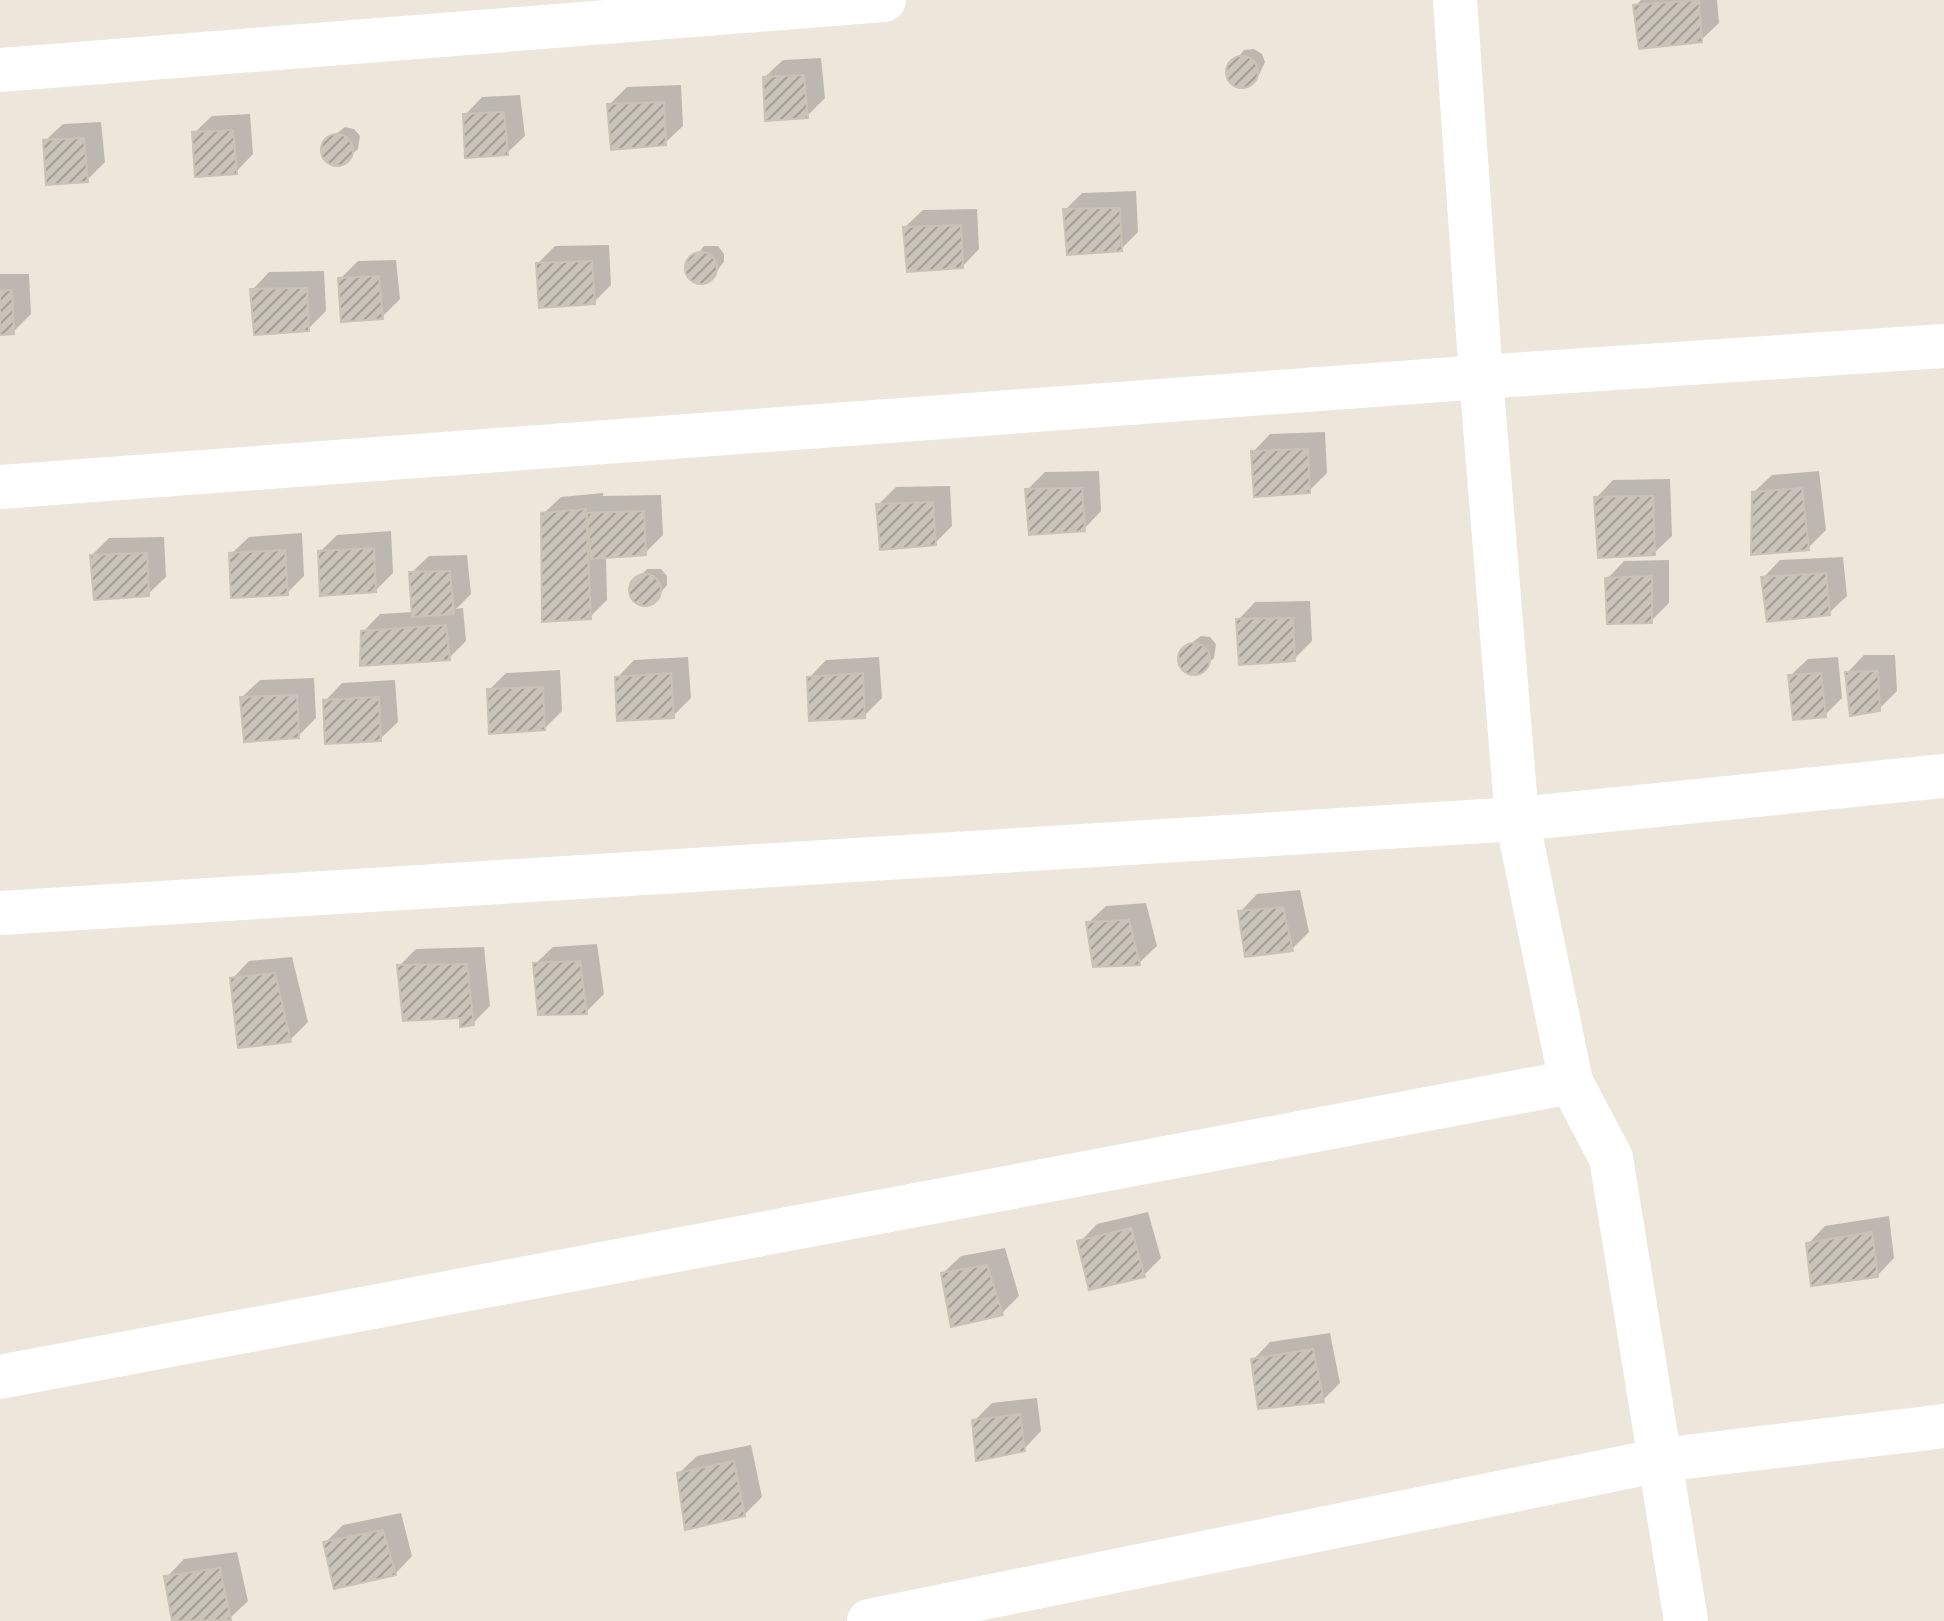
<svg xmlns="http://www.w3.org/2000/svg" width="1944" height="1621" font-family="'Public Sans',sans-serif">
<defs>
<pattern id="building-hatch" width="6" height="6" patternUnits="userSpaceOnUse" patternTransform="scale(2)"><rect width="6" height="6" fill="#c8c4ba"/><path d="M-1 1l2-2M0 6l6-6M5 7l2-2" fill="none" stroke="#a39f97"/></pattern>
</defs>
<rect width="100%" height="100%" fill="#ede7db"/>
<!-- shadow -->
<g fill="#0003">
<polygon points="1641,0 1717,0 1719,23 1701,40 1635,6"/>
<polygon points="1254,49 1262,54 1265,62 1259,75 1250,83 1237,85 1230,80 1228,71 1244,50"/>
<polygon points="821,58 825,98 807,116 765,77 783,60"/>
<polygon points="681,85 683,126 665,143 609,105 627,87"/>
<polygon points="520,95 525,136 507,153 465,115 482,97"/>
<polygon points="250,114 253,154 236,172 194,133 212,116"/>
<polygon points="101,122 105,162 87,180 45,141 63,124"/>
<polygon points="345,127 354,129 360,136 358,149 342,163 329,161 323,149 327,141"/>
<polygon points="1136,191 1138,232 1121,249 1065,210 1082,193"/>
<polygon points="977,209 979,249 962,267 905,227 923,210"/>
<polygon points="609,245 611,285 594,302 538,263 555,246"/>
<polygon points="704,246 718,246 724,254 724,262 710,279 696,281 690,275 688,267"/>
<polygon points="396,260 400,299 382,317 340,279 358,261"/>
<polygon points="324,271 326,311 308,329 252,290 269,272"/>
<polygon points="0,274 29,274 31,314 13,332 0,333"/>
<polygon points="1325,432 1327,473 1309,491 1253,452 1270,434"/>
<polygon points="1099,471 1101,511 1084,529 1027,490 1045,472"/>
<polygon points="1819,471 1826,530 1808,548 1754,492 1772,475"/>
<polygon points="1670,479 1672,536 1654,553 1596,498 1613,480"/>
<polygon points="950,486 952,526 935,543 878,505 896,487"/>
<polygon points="603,493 603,496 661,495 663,535 645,553 606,555 607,600 590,617 543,514 561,497"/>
<polygon points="391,531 393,573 376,590 320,552 337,535"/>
<polygon points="302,533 304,576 287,593 231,554 249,537"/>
<polygon points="164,537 166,577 148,594 92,555 109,538"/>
<polygon points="467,555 471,594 456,609 463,608 466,641 449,658 363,632 380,614 414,612 411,573 429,556"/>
<polygon points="1843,557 1847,596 1829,613 1763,578 1780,560"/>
<polygon points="1669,560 1669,603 1651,621 1607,579 1624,561"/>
<polygon points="647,569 661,569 667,576 667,585 653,602 640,604 633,598 632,585"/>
<polygon points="1310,601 1312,641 1294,659 1238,620 1255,602"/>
<polygon points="1201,636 1210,637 1216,644 1214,658 1205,666 1193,673 1185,669 1180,662 1183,649"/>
<polygon points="1864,655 1895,655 1897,691 1879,709 1847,673"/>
<polygon points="688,657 691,698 673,716 617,678 634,660"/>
<polygon points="879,657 882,698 864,716 809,678 826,660"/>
<polygon points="1838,657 1842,698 1825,715 1790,676 1808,659"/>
<polygon points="560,670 562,711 545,728 489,690 506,673"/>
<polygon points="314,678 316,718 298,736 242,697 260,680"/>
<polygon points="395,680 398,722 380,739 325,701 342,683"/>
<polygon points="1300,890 1309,932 1292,949 1240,912 1257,894"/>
<polygon points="1146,903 1157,946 1139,963 1088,923 1106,906"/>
<polygon points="597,944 604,994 586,1012 535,964 553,947"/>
<polygon points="484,947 490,1006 473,1023 399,966 416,949"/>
<polygon points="292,957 308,1022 290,1040 232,979 249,961"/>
<polygon points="1148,1212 1161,1258 1144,1275 1080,1242 1097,1224"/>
<polygon points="1889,1216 1894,1258 1877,1276 1808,1244 1825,1226"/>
<polygon points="1005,1248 1019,1296 1002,1313 943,1273 961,1256"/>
<polygon points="1330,1333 1340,1383 1323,1400 1253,1360 1270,1342"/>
<polygon points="1037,1398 1041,1431 1024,1449 974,1421 992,1403"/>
<polygon points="751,1445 762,1497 744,1515 679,1473 697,1456"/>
<polygon points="401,1513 412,1556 395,1574 326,1542 343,1525"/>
<polygon points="237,1552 248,1601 230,1618 174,1621 167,1577 184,1559"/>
</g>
<!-- building -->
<g fill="url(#building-hatch)" stroke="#c8c3b4" stroke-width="2">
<polygon points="1699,0 1702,42 1639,49 1633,5"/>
<circle cx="1242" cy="72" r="16"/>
<polygon points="804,75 808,118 765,121 763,77"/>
<polygon points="664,102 666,145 611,150 607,104"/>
<polygon points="504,112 508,155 465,158 463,114"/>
<polygon points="233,130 237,174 195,177 192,132"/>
<circle cx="337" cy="150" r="16"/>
<polygon points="84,138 88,182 46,185 43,140"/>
<polygon points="1120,208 1122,251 1067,255 1063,209"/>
<polygon points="961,225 963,268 907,272 903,227"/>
<circle cx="701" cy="268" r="16"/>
<polygon points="592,261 595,304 539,308 536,263"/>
<polygon points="379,276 383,319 341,322 338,278"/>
<polygon points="307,288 309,331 254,335 250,289"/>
<polygon points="12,290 14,334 0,335 0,291"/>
<polygon points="1308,449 1310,493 1254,497 1251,451"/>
<polygon points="1082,488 1085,531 1029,535 1025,489"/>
<polygon points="1802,488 1809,550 1751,555 1752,492"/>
<polygon points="1653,496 1655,555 1598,558 1594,497"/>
<polygon points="933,502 936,545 880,550 876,504"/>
<polygon points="586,509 591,619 542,622 541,513"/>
<polygon points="644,511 646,555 591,559 587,513"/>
<polygon points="374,548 376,592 320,596 318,551"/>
<polygon points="285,550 288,595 231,598 229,553"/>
<polygon points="147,553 149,596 94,600 90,555"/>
<polygon points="450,571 454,614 412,617 409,572"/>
<polygon points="1826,573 1830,615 1767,622 1761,577"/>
<circle cx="645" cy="590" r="16"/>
<polygon points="1652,576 1652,623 1607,624 1605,578"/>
<polygon points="1293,618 1295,661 1239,665 1236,619"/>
<polygon points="446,625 450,660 360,666 361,631"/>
<circle cx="1194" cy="659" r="16"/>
<polygon points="1878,671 1880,711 1850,716 1845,672"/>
<polygon points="671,673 674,718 617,721 615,677"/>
<polygon points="863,673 865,718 809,721 807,677"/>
<polygon points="1821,673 1826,717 1793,720 1788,675"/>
<polygon points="543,687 545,730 489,734 487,689"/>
<polygon points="297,695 299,738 244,742 240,697"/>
<polygon points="379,697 381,741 325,744 323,700"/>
<polygon points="1283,907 1293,951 1245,957 1238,911"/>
<polygon points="1129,920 1140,965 1093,967 1086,922"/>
<polygon points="580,961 587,1014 538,1015 533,963"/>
<polygon points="467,964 474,1025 460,1027 460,1018 403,1021 397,965"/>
<polygon points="275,973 291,1042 238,1048 230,978"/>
<polygon points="1131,1228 1145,1277 1089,1290 1077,1241"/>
<polygon points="1872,1232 1878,1277 1811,1286 1806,1243"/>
<polygon points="987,1265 1003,1315 951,1327 941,1273"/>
<polygon points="1313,1349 1324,1402 1258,1409 1251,1359"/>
<polygon points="1020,1414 1025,1451 976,1461 972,1420"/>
<polygon points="734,1461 745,1516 685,1530 677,1473"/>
<polygon points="383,1530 396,1575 334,1589 323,1542"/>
<polygon points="220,1568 231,1620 172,1621 164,1576"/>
</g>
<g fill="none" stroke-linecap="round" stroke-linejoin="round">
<!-- minor -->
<g stroke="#fff" stroke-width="44">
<polyline points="1455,0 1481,377 1517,819 1571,1082 1611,1158 1686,1621"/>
<polyline points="0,70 884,0"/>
<polyline points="0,487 1481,377 1944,346"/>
<polyline points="0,913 1517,819 1944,776"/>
<polyline points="0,1377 1571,1082"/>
<polyline points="869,1621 1661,1460 1944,1426"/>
</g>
</g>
</svg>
